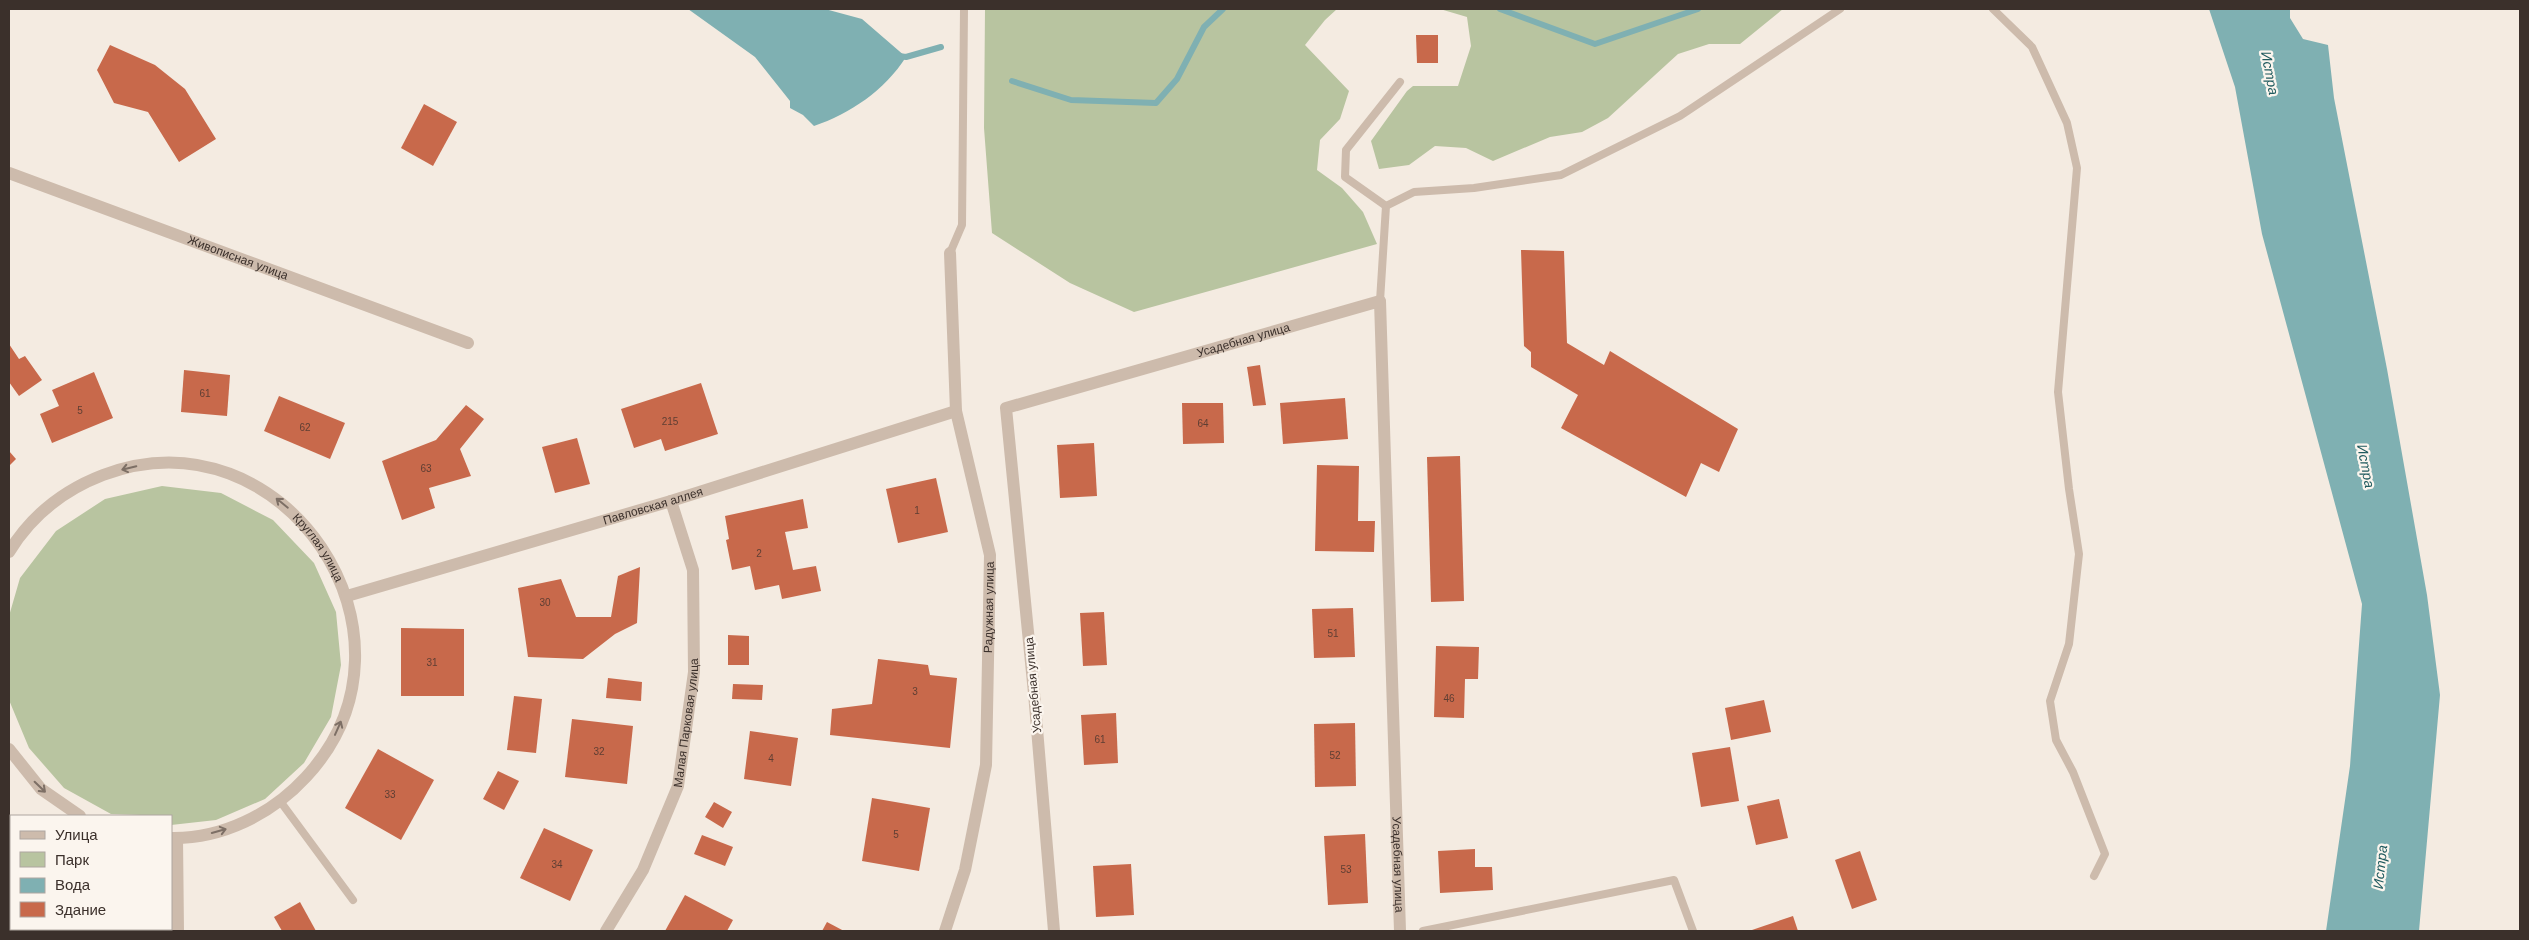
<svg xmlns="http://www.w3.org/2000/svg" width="2529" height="940" font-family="Helvetica,sans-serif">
<rect width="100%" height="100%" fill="#f4ebe1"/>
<!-- green -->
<g fill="#b8c4a0">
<polygon points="985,9 1337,9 1325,20 1305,45 1349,91 1340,119 1320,140 1317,170 1342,188 1363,212 1377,244 1134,312 1070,283 992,233 984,128"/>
<polygon points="1440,9 1783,9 1740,44 1709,44 1678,54 1608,118 1582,132 1550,137 1493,161 1466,148 1435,146 1409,165 1379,169 1371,141 1407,91 1413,86 1458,86 1471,46 1467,17"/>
<polygon points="162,486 221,493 273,520 314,563 336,612 341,665 331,717 304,763 265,799 216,820 171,825 171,816 111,814 64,788 29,748 9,700 9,616 20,578 56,531 105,499"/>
</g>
<!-- water -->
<g fill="#7fb0b2">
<path d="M688,9H825L862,19L906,57C885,90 850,114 814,126L803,115L790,108V101L755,57Z"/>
<polygon points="2209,9 2290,9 2290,18 2303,39 2328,45 2334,98 2387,369 2427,595 2440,695 2419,931 2326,931 2350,766 2362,604 2262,234 2235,87"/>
</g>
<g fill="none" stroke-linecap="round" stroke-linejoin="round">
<!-- stream -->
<g stroke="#7fb0b2" stroke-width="6">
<polyline points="1500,9 1595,44 1698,9"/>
<polyline points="899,56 906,57 941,47"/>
<polyline points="1012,81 1071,100 1156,103 1177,79 1204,27 1223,9"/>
</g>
</g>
<!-- building -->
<g fill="#c8694b">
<polygon points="1416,35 1438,35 1438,63 1417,63"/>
<polygon points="110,45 155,65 185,89 216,139 179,162 148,112 114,103 97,70"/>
<polygon points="424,104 457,122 433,166 401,148"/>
<polygon points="1521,250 1564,251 1567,343 1604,365 1610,351 1738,429 1719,472 1701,463 1686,497 1561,428 1578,395 1531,367 1531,352 1524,346"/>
<polygon points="9,344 19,359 25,356 42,380 19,396 9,382"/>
<polygon points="1260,365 1266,405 1253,406 1247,367"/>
<polygon points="184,370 230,375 227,416 181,412"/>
<polygon points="94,372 113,418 52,443 40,414 59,406 52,390"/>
<polygon points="701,383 718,434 665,451 661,439 634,448 621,409"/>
<polygon points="279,396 345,423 330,459 264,431"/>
<polygon points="1345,398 1348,439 1283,444 1280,403"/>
<polygon points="1182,403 1223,403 1224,443 1183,444"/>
<polygon points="466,405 484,419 460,449 471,476 429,488 435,508 402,520 382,461 436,440"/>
<polygon points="577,438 590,484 555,493 542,447"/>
<polygon points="1094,443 1097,496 1060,498 1057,445"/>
<polygon points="9,451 16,459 9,466"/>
<polygon points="1460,456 1464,601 1431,602 1427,457"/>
<polygon points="1317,465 1359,466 1358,521 1375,521 1374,552 1315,551"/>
<polygon points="936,478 948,532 898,543 886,489"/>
<polygon points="803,499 808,528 785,532 793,570 816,566 821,591 782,599 779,585 755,590 750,566 732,570 726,540 729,539 725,516"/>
<polygon points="640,567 637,623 615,634 583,659 528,657 518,588 561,579 576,617 611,617 618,576"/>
<polygon points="1353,608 1355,657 1314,658 1312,609"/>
<polygon points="1104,612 1107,665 1083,666 1080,613"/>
<polygon points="401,628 464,629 464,696 401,696"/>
<polygon points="728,635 749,636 749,665 728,665"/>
<polygon points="1436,646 1479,647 1478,679 1465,679 1464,718 1434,717"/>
<polygon points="878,659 928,665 930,675 957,678 950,748 830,735 832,709 872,704"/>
<polygon points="608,678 642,682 641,701 606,698"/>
<polygon points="733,684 763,685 762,700 732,699"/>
<polygon points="514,696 542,699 536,753 507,750"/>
<polygon points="1764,700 1771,732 1731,740 1725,708"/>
<polygon points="1116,713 1118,763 1084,765 1081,715"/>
<polygon points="572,719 633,726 627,784 565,777"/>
<polygon points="1355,723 1356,786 1315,787 1314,724"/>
<polygon points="750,731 798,738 791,786 744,779"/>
<polygon points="1730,747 1739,801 1701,807 1692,753"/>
<polygon points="378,749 434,780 401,840 345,808"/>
<polygon points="498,771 519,781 504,810 483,799"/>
<polygon points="872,798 930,808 919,871 862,861"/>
<polygon points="1779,799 1788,838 1756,845 1747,806"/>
<polygon points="714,802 732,812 723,828 705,817"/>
<polygon points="9,816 11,818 11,830 9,833"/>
<polygon points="544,828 593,850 570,901 520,878"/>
<polygon points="1365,834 1368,903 1328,905 1324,836"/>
<polygon points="702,835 733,847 725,866 694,854"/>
<polygon points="9,839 11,842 11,881 9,884"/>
<polygon points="1475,849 1475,867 1492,867 1493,890 1440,893 1438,851"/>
<polygon points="1860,851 1877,900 1852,909 1835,860"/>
<polygon points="1131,864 1134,915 1096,917 1093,866"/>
<polygon points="685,895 733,920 727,931 665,931"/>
<polygon points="300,902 316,931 282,931 274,917"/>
<polygon points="1793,916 1798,931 1749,931"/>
<polygon points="827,922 844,931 822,931"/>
</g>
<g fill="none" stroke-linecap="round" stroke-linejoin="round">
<!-- service -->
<g stroke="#cdbbac" stroke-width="8">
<polyline points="1993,9 2032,47 2067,123 2077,168 2058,392 2069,489 2079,554 2069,644 2050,701 2056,740 2073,772 2105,854 2094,876"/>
<polyline points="1386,206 1345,177 1346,150 1400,82"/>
<polyline points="950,253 962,225 964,9"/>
<polyline points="1380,301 1386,206 1414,192 1474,188 1561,175 1680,116 1840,9"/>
<polyline points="280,801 353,900"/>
<polyline points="1423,931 1674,880 1693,931"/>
</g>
<!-- minor -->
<g stroke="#cdbbac" stroke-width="12">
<path id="s1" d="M9,173L468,343"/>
<path id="s2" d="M9,552C31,516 64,490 103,475C284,407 437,636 306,777C272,814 222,839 171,838"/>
<path id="s3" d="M347,596L671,501L956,411"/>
<polyline points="9,749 41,789 80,816"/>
<polyline points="177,838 178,931"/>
<path id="s4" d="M606,931L643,870L678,786L694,672L693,570L671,501"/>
<path id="s5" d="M945,931L965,870L986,765L990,555L956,411L950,253"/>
<path id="s6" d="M1054,931L1034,693L1006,408L1380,301L1400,931"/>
</g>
</g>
<!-- one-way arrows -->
<defs><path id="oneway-shaft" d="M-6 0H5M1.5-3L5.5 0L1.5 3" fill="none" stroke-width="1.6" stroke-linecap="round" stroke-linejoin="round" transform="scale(1.25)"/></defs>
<g stroke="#7d6f65">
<use href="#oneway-shaft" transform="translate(129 468) rotate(167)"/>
<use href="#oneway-shaft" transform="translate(282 503) rotate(-141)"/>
<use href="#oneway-shaft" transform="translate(338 728) rotate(-66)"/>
<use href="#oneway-shaft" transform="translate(40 787) rotate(44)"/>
<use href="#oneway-shaft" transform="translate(219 831) rotate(-16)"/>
</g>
<g text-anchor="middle" stroke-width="4.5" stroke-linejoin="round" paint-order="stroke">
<!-- number labels -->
<g font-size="10" fill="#5e3e33">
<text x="205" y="397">61</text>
<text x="80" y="414">5</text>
<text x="670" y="425">215</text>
<text x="1203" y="427">64</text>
<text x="305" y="431">62</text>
<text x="426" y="472">63</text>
<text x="917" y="514">1</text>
<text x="759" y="557">2</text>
<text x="545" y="606">30</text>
<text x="1333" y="637">51</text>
<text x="432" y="666">31</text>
<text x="915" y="695">3</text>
<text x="1449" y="702">46</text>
<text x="1100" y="743">61</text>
<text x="599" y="755">32</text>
<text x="1335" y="759">52</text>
<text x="771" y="762">4</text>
<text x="390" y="798">33</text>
<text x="896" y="838">5</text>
<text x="557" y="868">34</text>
<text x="1346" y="873">53</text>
</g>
<!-- street labels -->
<g font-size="12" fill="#3b302b" stroke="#fbf5ee">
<text dy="4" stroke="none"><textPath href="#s1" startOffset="244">Живописная улица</textPath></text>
<text dy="4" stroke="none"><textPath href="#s6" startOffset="772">Усадебная улица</textPath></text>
<text dy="4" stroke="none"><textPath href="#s3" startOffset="319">Павловская аллея</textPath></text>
<text dy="4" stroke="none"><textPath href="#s2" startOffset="371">Круглая улица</textPath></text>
<text dy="4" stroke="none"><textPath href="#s5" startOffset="329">Радужная улица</textPath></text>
<text transform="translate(1033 685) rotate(-95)" y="4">Усадебная улица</text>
<text dy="4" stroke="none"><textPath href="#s4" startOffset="226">Малая Парковая улица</textPath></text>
<text dy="4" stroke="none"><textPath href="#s6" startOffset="1478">Усадебная улица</textPath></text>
</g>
<!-- water labels -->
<g font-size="14" font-style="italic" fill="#1f5a5e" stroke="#fbf5ee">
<text transform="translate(2270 73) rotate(79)" y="5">Истра</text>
<text transform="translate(2366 466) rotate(79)" y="5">Истра</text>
<text transform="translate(2380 867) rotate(-84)" y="5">Истра</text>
</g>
</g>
<!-- border -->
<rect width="2529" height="940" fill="none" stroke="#3b302b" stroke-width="20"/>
<!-- legend -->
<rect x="10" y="815" width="162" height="115" fill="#fbf5ee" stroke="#aea6a0"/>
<rect x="20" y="831" width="25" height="8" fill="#cdbbac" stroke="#aea6a0"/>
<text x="55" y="840" font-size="15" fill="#3b302b">Улица</text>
<rect x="20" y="852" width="25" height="15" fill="#b8c4a0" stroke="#aea6a0"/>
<text x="55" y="865" font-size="15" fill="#3b302b">Парк</text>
<rect x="20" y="878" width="25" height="15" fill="#7fb0b2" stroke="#aea6a0"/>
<text x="55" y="890" font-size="15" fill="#3b302b">Вода</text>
<rect x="20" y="902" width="25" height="15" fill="#c8694b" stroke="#aea6a0"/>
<text x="55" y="915" font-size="15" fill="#3b302b">Здание</text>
</svg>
